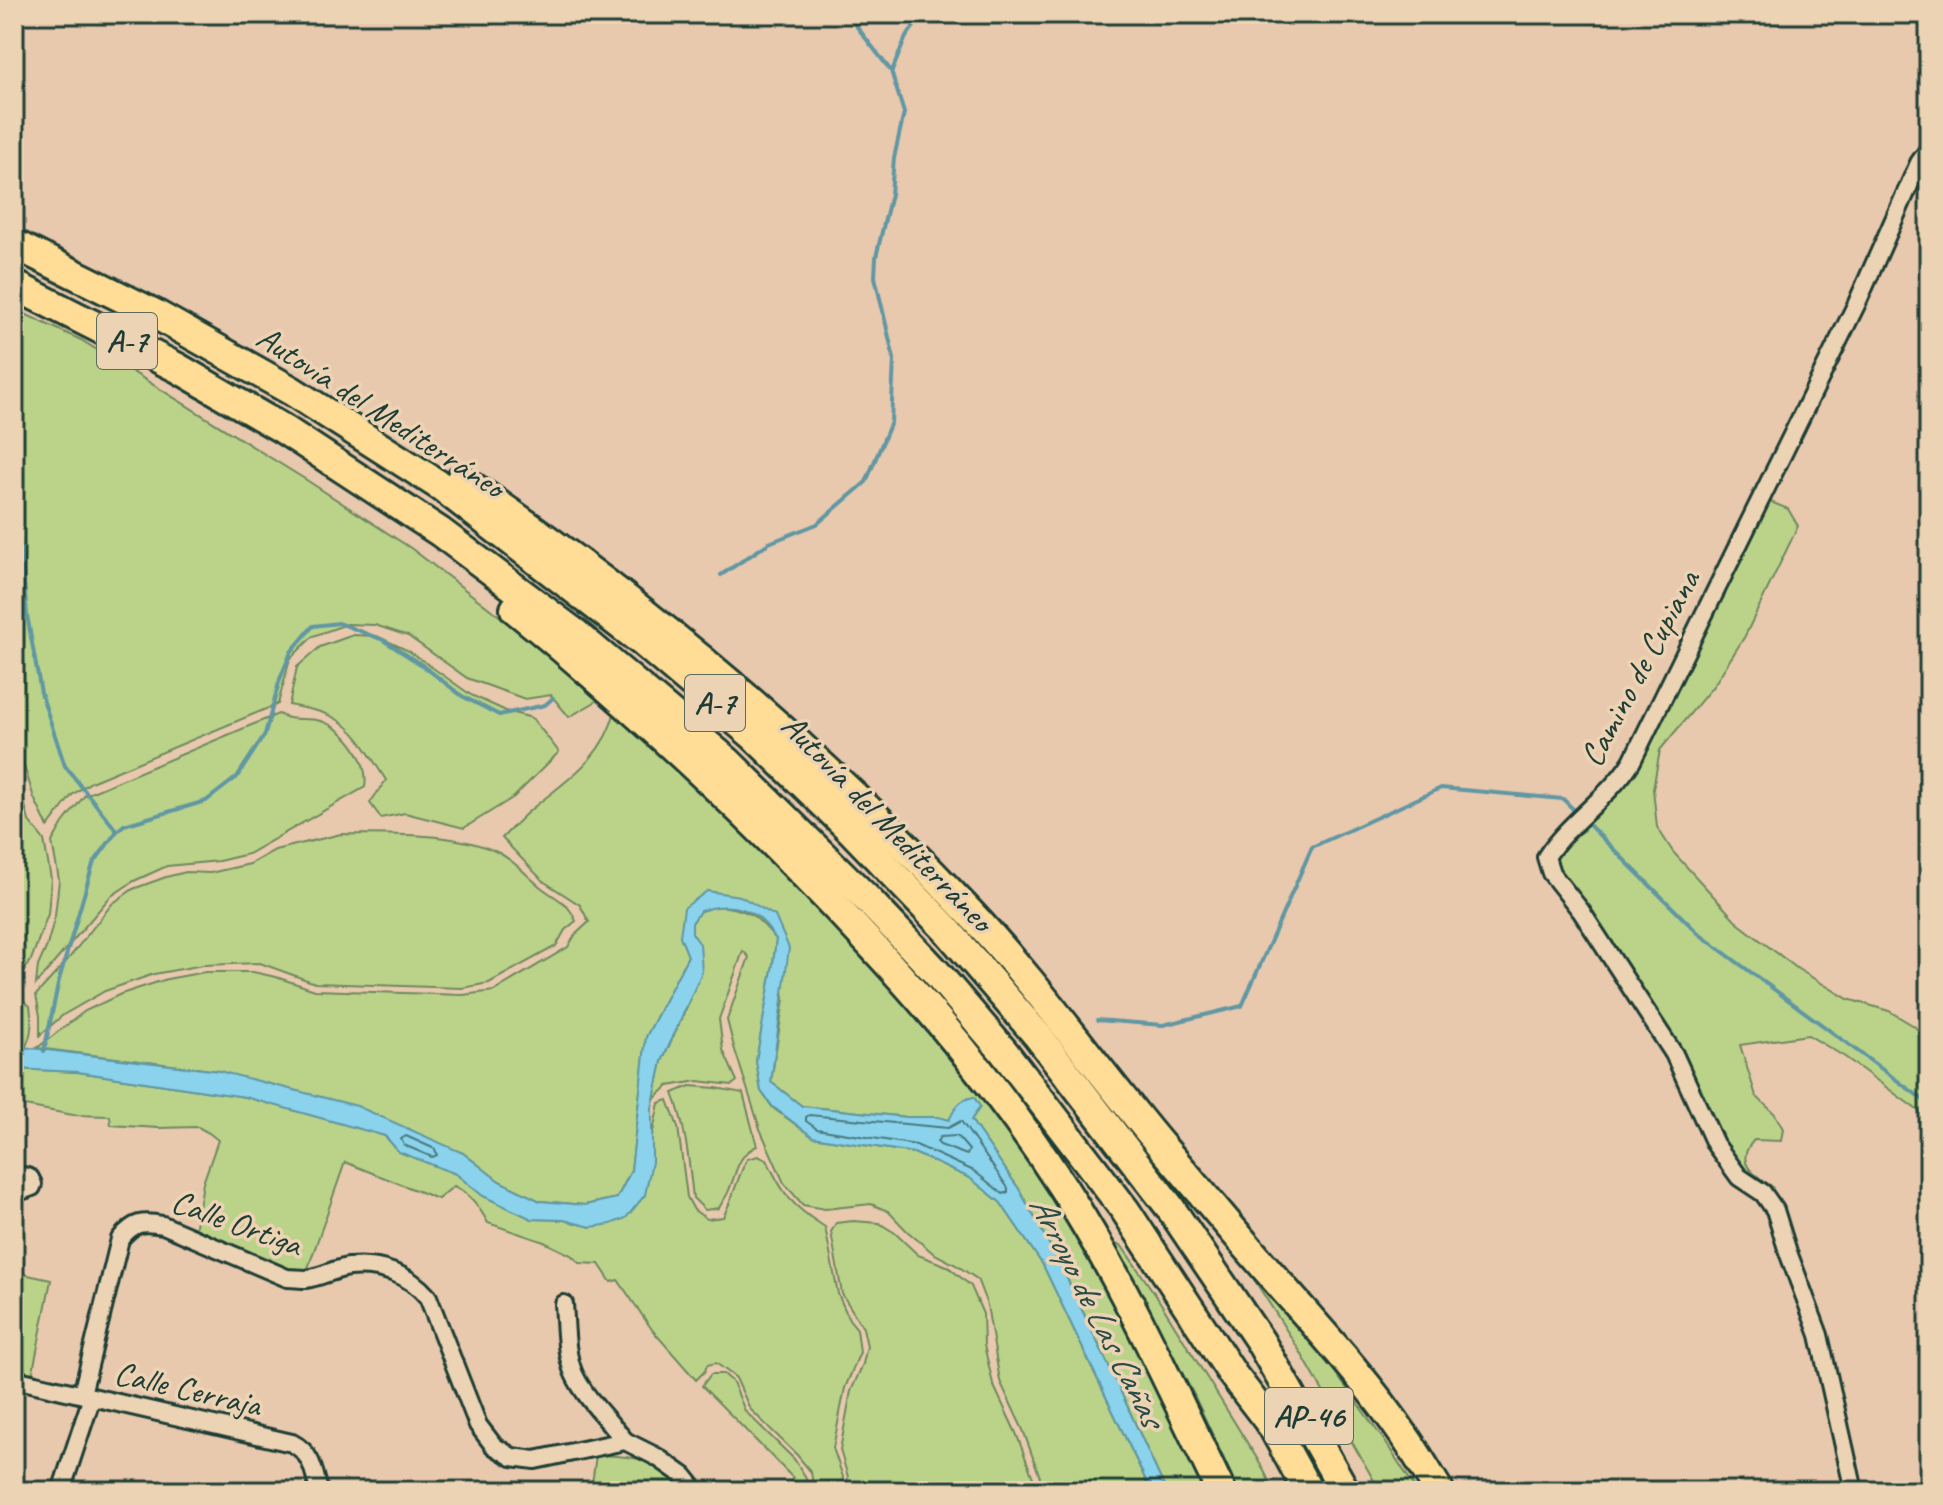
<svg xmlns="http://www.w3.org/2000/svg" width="1943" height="1505" font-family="Caveat,sans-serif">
<rect width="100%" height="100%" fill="#e9c9ae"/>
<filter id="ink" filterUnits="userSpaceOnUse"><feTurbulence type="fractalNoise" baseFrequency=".0125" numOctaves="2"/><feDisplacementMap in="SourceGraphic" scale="16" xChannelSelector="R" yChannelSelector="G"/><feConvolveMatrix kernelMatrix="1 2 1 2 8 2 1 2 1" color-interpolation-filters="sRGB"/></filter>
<g filter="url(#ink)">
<!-- green -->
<g fill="#bbd389" stroke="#6d885e" stroke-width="2">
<polygon points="14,309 81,340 308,481 412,549 532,641 600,699 569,717 551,695 525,699 467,678 408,636 375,625 347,624 313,636 290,659 278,704 91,782 72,795 48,827 34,798 14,734"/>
<path d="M1766,500L1788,509L1798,526L1745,636L1714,685L1660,750L1653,789L1657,827L1673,852L1739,924L1798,969L1848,999L1889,1011L1914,1026L1929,1041V1121L1924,1115L1845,1057L1808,1035L1740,1045L1756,1096L1775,1114L1783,1129L1781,1141L1754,1140C1733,1163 1754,1175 1773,1187L1771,1193L1742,1171L1723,1149L1553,865C1559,839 1565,844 1584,830L1583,823L1625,786L1631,779Z"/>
<path d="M353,635L377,636L409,651L471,695L506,711L532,718L559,752L514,797L464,828L405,813L381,818L370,803L386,780C372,760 360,733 338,720C324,711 305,708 289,705L297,667L320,647Z"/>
<path d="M615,711L775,861L952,1047L1066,1208L1210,1491H1166L1114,1377L1060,1264L1019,1189L971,1120L980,1107L974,1097L949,1120L938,1117H906L802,1106L771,1082L784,999L775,916L707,891L680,936L688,956L646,1037L631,1171L617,1198L585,1205L540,1201L499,1181L463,1153L219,1071L37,1048L85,1011L121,994L167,979L205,972H253L276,977L315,990L463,995L494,991L568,947L575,935L589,922L580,905L543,881L502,838C510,830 519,820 528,812C565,781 603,760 615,711Z"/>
<path d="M278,714C291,721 302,718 316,720C343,724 370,760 365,787L248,854L219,861L167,866L134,881L110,897L36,984L38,966L47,946L55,916L59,880L52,842L63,823L85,795Z"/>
<polygon points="14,763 29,821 44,840 51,879 48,914 31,960 14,985"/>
<path d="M341,834C389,835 455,831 499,853C515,861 528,877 542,888C558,900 568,902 576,921L565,930L556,946L489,983L462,988L315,983L260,963L203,965L154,974L105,991L63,1015L40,1035V1016L36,995L65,963L112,904L133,889L166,877L186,872L210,873L250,864L275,850Z"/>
<path d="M717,906C749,909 755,914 776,939L773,964L756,1061L761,1091L773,1108L813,1137L914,1153L970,1178L1000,1202L1043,1265L1151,1491H1045L1023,1430L1000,1381L987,1305L977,1279L956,1265L933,1253L907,1231L888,1211L871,1204L825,1209L803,1205L784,1183L760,1129L734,1047L727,1020L749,957L743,951L719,1019L723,1050L737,1081L732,1085L698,1081L668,1086L654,1099L662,1061L690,1000L692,923L700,911Z"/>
<path d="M24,1001L30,1006C32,1021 33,1033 25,1048L14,1046V1029H18Z"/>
<path d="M17,1069L78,1072L246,1097L369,1131L385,1136L399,1152L456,1174L483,1196L532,1219L564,1220L591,1227L652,1162V1136L659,1103L668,1100L678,1127L687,1197L694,1210L707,1219L723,1217C733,1199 737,1178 747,1159L758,1156L767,1160C783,1195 793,1207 825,1227L838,1294L849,1319L857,1329L860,1352L845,1388L833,1448L843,1477L841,1491H814L811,1472L797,1455L750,1409L736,1378L716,1363L707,1365L705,1371L696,1380L653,1331L618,1280L611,1282L599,1264L580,1263L571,1255L544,1242L488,1223C479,1207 472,1195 454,1186L438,1199L345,1162L307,1271L290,1269L195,1231L203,1183L218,1140L209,1133L198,1127L158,1128L111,1125L110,1116L73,1115L14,1104V1074Z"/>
<path d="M690,1086L716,1088L743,1093L757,1146C737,1155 737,1172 729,1190C727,1196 722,1202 719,1208L705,1210L693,1198C689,1162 686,1127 673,1093Z"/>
<polygon points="853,1221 879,1223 895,1233 918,1255 947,1266 971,1286 983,1314 984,1345 993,1384 1016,1433 1038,1491 846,1491 848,1477 840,1450 851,1391 863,1364 867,1346 863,1328 842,1294 831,1232 836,1223"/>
<polygon points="1113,1244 1121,1245 1155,1294 1261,1465 1274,1491 1239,1491 1193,1393"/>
<polygon points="1248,1270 1254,1272 1311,1339 1386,1443 1417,1491 1380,1491 1301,1353"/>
<polygon points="14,1272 51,1280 32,1376 14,1372"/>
<polygon points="711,1374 724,1374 733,1382 745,1411 794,1459 805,1476 809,1491 786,1491 793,1478 702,1386"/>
<path d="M596,1455C639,1456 657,1459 688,1491H591Z"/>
</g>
<!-- water -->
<path fill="#8bd3ed" stroke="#6097a3" stroke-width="2" d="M707,891L740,896L775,916L789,948L771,1082L802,1106L906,1117H938L949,1120C955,1108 959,1099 974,1097L980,1107L971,1120L1019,1189L1060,1264L1114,1377L1166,1491H1151L1043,1265L1000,1202L970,1178L914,1153L813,1137L773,1107L761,1091L756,1061L773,964L776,939C770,932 765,923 758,917C741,904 719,905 700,911L692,923V933L700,944L702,972L662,1061L652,1108V1162L645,1195L626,1218L611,1224L591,1227L564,1220L532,1219L483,1196L456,1174L399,1152L385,1136L245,1097L78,1072L14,1069V1046L219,1071L357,1106L463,1153L499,1181L540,1201L585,1205L617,1198L631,1171L646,1037L688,956L680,936L684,908Z"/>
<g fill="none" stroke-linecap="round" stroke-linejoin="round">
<!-- shore -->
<g stroke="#4a797e" stroke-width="2">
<polygon points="809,1115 948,1128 961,1121 1008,1188 1008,1192 1003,1194 974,1171 916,1145 817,1129 806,1121 806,1117"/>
<polygon points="406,1136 435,1149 437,1155 432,1157 404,1145 401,1139"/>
<polygon points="957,1136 969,1150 967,1155 940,1145 937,1142 940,1137"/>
</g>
<!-- stream -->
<g stroke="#6097a3" stroke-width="4">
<polyline points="892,71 906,37 923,14"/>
<polyline points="14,496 17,508 27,615 41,693 65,766 117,831"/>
<polyline points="721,575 769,543 817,524 866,482 891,422 894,359 875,277 876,257 891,194 894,158 904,113 891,71 854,23 849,14"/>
<polyline points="1583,819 1699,934 1929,1104"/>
<polyline points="1097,1020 1163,1025 1242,1006 1312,847 1441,788 1563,799 1577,813"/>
<polyline points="44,1051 59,980 93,864 117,831 124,825 206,801 237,777 265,734 280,679 291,652 313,626 339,623 383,640 422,665 462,696 499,715 545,705 553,698"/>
</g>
<defs>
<g id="street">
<polyline points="14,1177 19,1180 24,1176 30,1178 33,1184 32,1187 24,1190 21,1188 19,1180"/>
<path d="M564,1304C566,1327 565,1353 574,1374C585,1398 609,1421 625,1441"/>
<path d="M14,1379L292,1443C312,1453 314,1472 319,1491"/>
<path d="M82,1394L120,1239C134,1222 142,1221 163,1225L287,1278C293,1278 300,1279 306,1279C321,1277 334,1269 349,1267C379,1264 409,1274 428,1297L478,1425L494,1446L512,1457L535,1460L625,1441L657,1457L684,1476L696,1491"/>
<polyline points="61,1491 92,1397"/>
<path d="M1854,1491L1819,1335L1788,1252L1775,1210L1763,1193L1739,1177L1715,1144L1674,1054L1581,911L1551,873L1546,857C1570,820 1609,798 1632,761L1857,303L1919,163L1929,149"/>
</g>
<g id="highway">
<polyline points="14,244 155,314 292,391 442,487 644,643 753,735 852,831 947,930 1038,1036 1169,1206 1260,1341 1345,1491"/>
<polyline points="14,285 178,368 238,403 283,429 440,532 576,634 728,762 868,900 935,971 1004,1052 1125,1210 1233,1375 1273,1427 1308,1491"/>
<path d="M461,479C646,604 816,749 969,912C1039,986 1097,1070 1163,1148C1199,1189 1233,1231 1269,1272C1316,1326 1365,1378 1405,1437C1417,1454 1428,1473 1439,1491"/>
<path d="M515,609C545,633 574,658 602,683C669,742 734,802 796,866C893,965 987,1069 1062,1186C1124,1282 1171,1388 1221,1491"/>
</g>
</defs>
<!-- street casing -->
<use href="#street" stroke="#1f3d34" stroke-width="22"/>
<!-- highway casing -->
<use href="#highway" stroke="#1f3d34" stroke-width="34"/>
<!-- street -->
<use href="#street" stroke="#ecd3b4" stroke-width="16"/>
<!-- highway -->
<use href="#highway" stroke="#ffdd96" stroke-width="28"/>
</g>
</g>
<g text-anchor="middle" stroke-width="7" stroke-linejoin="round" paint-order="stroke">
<!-- shield labels -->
<g fill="#ecd3b4" stroke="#5c6a5a" stroke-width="2">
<rect x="97" y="313" width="60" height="56" rx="6"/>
<rect x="685" y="675" width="60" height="56" rx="6"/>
<rect x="1265" y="1388" width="88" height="56" rx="6"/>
</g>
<g font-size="32" font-weight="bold" fill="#1f3d34">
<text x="127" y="352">A-7</text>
<text x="715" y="714">A-7</text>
<text x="1309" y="1427">AP-46</text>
</g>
<!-- street labels -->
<g font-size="34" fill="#1f3d34" stroke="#ecd3b4">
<text transform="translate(381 411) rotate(33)" y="12">Autovía del Mediterráneo</text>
<text transform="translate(1639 668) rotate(-62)" y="12">Camino de Cupiana</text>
<text transform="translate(888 822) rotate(46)" y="12">Autovía del Mediterráneo</text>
<text transform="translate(237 1222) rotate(20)" y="12">Calle Ortiga</text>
<text transform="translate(188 1388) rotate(13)" y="12">Calle Cerraja</text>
</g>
<!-- water labels -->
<g font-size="36" font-style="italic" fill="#2a4c46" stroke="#ecd3b4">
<text transform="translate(1098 1310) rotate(63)" y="13">Arroyo de Las Cañas</text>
</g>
</g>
<!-- margin -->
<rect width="1943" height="1505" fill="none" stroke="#ecd3b4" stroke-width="48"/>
<rect x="24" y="24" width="1895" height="1457" fill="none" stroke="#1f3d34" stroke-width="3" filter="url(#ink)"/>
</svg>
